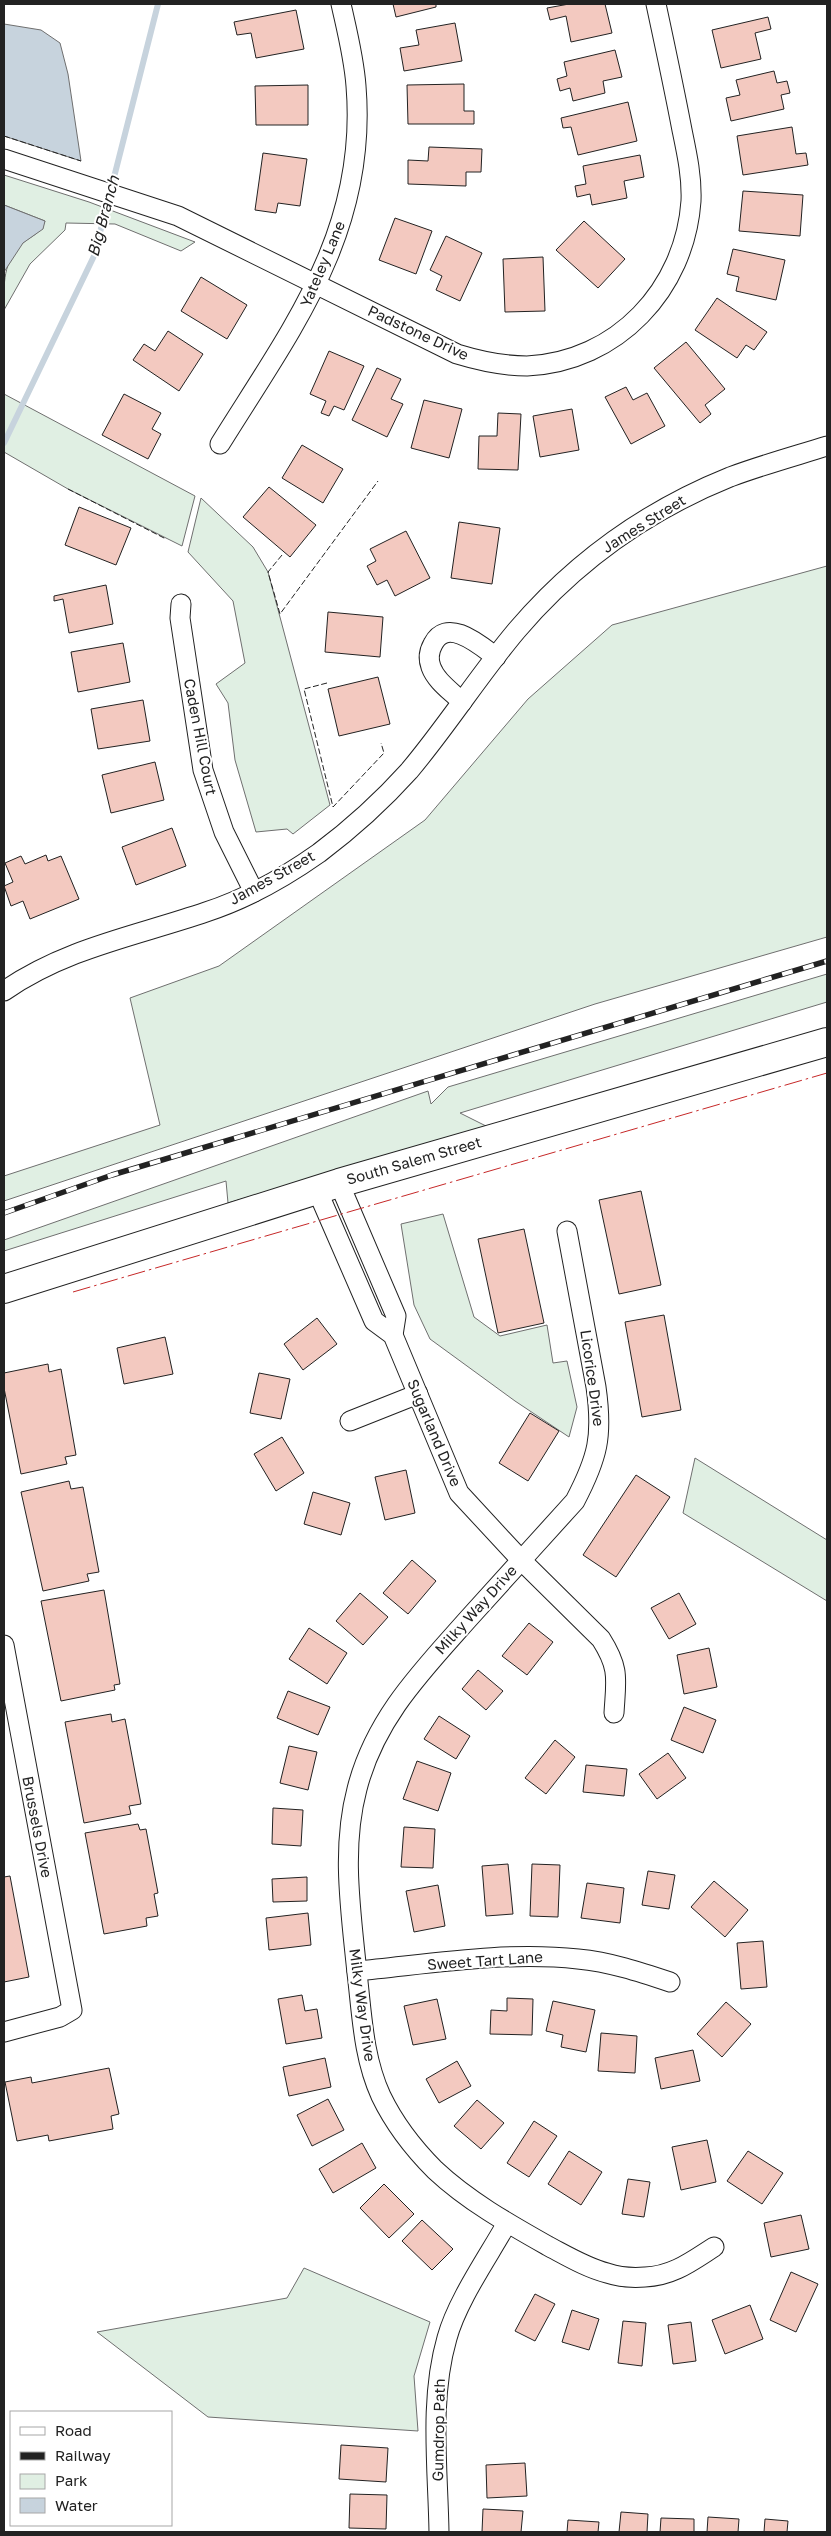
<svg xmlns="http://www.w3.org/2000/svg" width="831" height="2536" font-family="'Golos Text',sans-serif">
<rect width="100%" height="100%" fill="#fff"/>
<!-- green -->
<g fill="#e0efe3" stroke="#6f6f6f">
<path d="M4,175L89,202L195,242L181,251L115,224L66,223L65,230L30,264L4,310C4,283 2,262 24,242C33,235 41,233 45,221L4,205Z"/>
<polygon points="4,394 195,496 182,546 68,489 4,452"/>
<polygon points="201,498 253,547 268,572 330,805 293,834 287,829 256,832 235,760 228,703 216,684 245,663 233,601 188,552"/>
<polygon points="827,566 827,937 595,1004 4,1201 4,1176 160,1125 130,998 219,966 425,820 528,699 612,625"/>
<polygon points="827,974 827,1002 460,1113 488,1127 228,1203 226,1181 4,1251 4,1240 428,1091 431,1104 448,1087"/>
<polygon points="443,1214 474,1317 500,1336 547,1325 553,1363 567,1361 577,1407 569,1437 515,1401 430,1339 414,1305 401,1224"/>
<polygon points="695,1458 827,1540 827,1601 683,1513"/>
<polygon points="304,2268 430,2322 414,2376 418,2431 208,2417 97,2332 287,2298"/>
</g>
<!-- water -->
<g fill="#c7d3dd" stroke="#6f6f6f">
<polygon points="4,24 41,30 60,43 68,74 81,161 4,136"/>
<polygon points="4,205 45,221 43,229 23,243 4,272"/>
</g>
<g fill="none" stroke-linecap="round" stroke-linejoin="round">
<!-- stream -->
<polyline stroke="#c7d3dd" stroke-width="6" points="4,443 94,256 158,4"/>
</g>
<!-- building -->
<g fill="#f3c9c0" stroke="#222">
<polygon points="393,4 436,4 436,7 396,17"/>
<polygon points="569,4 605,4 612,33 571,42 566,16 550,20 547,8"/>
<polygon points="296,10 304,49 256,58 251,33 237,35 234,22"/>
<polygon points="768,17 771,29 755,33 761,59 721,68 712,30"/>
<polygon points="455,23 462,61 404,71 400,48 419,45 416,30"/>
<polygon points="615,50 622,77 603,81 605,93 573,101 570,88 560,91 557,79 567,76 564,62"/>
<polygon points="774,71 777,83 787,81 790,93 781,95 784,109 731,121 726,98 740,95 736,80"/>
<polygon points="464,84 464,111 474,111 474,124 408,124 407,85"/>
<polygon points="308,85 308,125 256,125 255,86"/>
<polygon points="628,102 637,141 578,155 571,127 563,128 561,118"/>
<polygon points="792,127 796,154 806,153 808,165 743,175 737,136"/>
<polygon points="429,147 482,149 481,172 466,172 466,186 408,184 408,160 428,161"/>
<polygon points="263,153 307,159 300,206 278,203 276,213 255,210"/>
<polygon points="640,155 644,177 624,181 627,198 592,205 590,194 577,197 575,186 586,184 583,166"/>
<polygon points="743,191 803,195 800,236 739,231"/>
<polygon points="395,218 432,231 416,274 379,260"/>
<polygon points="584,221 625,259 598,288 556,250"/>
<polygon points="446,236 482,253 460,301 436,290 442,276 430,270"/>
<polygon points="733,249 785,260 776,300 736,291 739,277 727,274"/>
<polygon points="543,257 545,311 505,312 503,259"/>
<polygon points="201,277 247,305 227,339 181,311"/>
<polygon points="717,298 767,332 754,350 746,345 737,358 695,330"/>
<polygon points="168,331 203,354 179,391 133,360 144,344 155,351"/>
<polygon points="686,342 725,389 705,405 711,414 700,423 654,368"/>
<polygon points="329,351 364,366 344,410 334,406 329,416 321,413 326,401 310,394"/>
<polygon points="377,368 401,379 391,399 403,404 387,437 352,420"/>
<polygon points="626,387 633,400 647,393 665,426 631,444 605,397"/>
<polygon points="124,394 161,413 152,429 161,434 148,459 102,435"/>
<polygon points="424,400 462,409 449,458 411,448"/>
<polygon points="572,409 579,450 540,457 533,416"/>
<polygon points="498,413 521,414 518,470 478,469 479,436 497,436"/>
<polygon points="302,445 343,469 323,503 282,478"/>
<polygon points="269,487 316,525 290,557 243,517"/>
<polygon points="79,507 131,528 116,565 65,545"/>
<polygon points="459,522 500,528 492,584 451,578"/>
<polygon points="406,531 430,578 395,596 387,580 377,585 367,566 376,561 370,549"/>
<polygon points="106,585 113,624 69,633 63,599 54,601 54,596"/>
<polygon points="328,612 383,617 380,657 325,652"/>
<polygon points="123,643 130,682 78,692 71,652"/>
<polygon points="378,677 390,724 339,736 328,689"/>
<polygon points="143,700 150,741 98,749 91,709"/>
<polygon points="155,762 164,800 111,813 102,775"/>
<polygon points="172,828 186,866 136,885 122,847"/>
<polygon points="46,855 48,861 61,856 79,899 30,919 23,901 11,906 4,886 13,882 5,863 21,856 25,864"/>
<polygon points="641,1191 661,1285 619,1294 599,1200"/>
<polygon points="524,1229 544,1323 498,1333 478,1239"/>
<polygon points="664,1315 681,1410 642,1417 625,1322"/>
<polygon points="317,1318 337,1344 303,1370 284,1344"/>
<polygon points="165,1337 173,1374 124,1384 117,1348"/>
<polygon points="48,1364 49,1372 61,1369 76,1455 65,1457 67,1464 21,1474 4,1388 4,1373"/>
<polygon points="259,1373 290,1379 281,1419 250,1413"/>
<polygon points="530,1413 559,1431 528,1481 499,1463"/>
<polygon points="282,1437 304,1473 276,1491 254,1454"/>
<polygon points="406,1470 415,1513 385,1520 375,1477"/>
<polygon points="636,1475 670,1497 616,1577 583,1555"/>
<polygon points="69,1481 71,1489 83,1487 99,1572 87,1574 89,1581 43,1591 21,1492"/>
<polygon points="313,1492 350,1503 341,1535 304,1524"/>
<polygon points="412,1560 436,1581 408,1614 383,1593"/>
<polygon points="104,1590 120,1684 114,1685 115,1690 61,1701 41,1601"/>
<polygon points="360,1593 388,1617 363,1645 336,1621"/>
<polygon points="679,1593 696,1624 669,1639 651,1608"/>
<polygon points="529,1623 553,1642 527,1675 502,1656"/>
<polygon points="309,1628 347,1653 327,1684 289,1659"/>
<polygon points="709,1648 717,1687 684,1694 677,1655"/>
<polygon points="478,1670 503,1691 486,1710 462,1689"/>
<polygon points="288,1691 330,1707 318,1735 277,1718"/>
<polygon points="684,1707 716,1720 703,1753 671,1740"/>
<polygon points="111,1714 112,1722 125,1719 141,1804 129,1806 131,1814 84,1823 65,1722"/>
<polygon points="439,1716 470,1736 456,1759 424,1739"/>
<polygon points="555,1740 575,1757 546,1794 525,1778"/>
<polygon points="289,1746 317,1752 308,1790 280,1783"/>
<polygon points="668,1753 686,1778 657,1799 639,1774"/>
<polygon points="417,1761 451,1773 438,1811 403,1799"/>
<polygon points="586,1765 627,1769 624,1796 583,1792"/>
<polygon points="273,1808 303,1810 301,1846 272,1844"/>
<polygon points="138,1824 140,1830 146,1829 158,1893 154,1894 158,1916 146,1918 147,1926 104,1934 85,1833"/>
<polygon points="404,1827 435,1829 433,1868 401,1867"/>
<polygon points="508,1864 513,1914 486,1916 482,1866"/>
<polygon points="532,1864 560,1865 558,1917 530,1916"/>
<polygon points="648,1871 675,1875 669,1909 642,1905"/>
<polygon points="10,1876 29,1977 4,1982 4,1877"/>
<polygon points="307,1877 307,1901 273,1902 272,1879"/>
<polygon points="714,1881 748,1910 725,1937 691,1907"/>
<polygon points="587,1883 624,1888 620,1923 581,1918"/>
<polygon points="438,1885 445,1926 414,1932 406,1891"/>
<polygon points="308,1913 311,1945 269,1950 266,1918"/>
<polygon points="763,1941 767,1987 741,1989 737,1943"/>
<polygon points="302,1995 305,2011 317,2009 322,2038 286,2044 278,1999"/>
<polygon points="507,1998 533,1999 532,2035 490,2034 491,2010 507,2011"/>
<polygon points="437,1999 446,2039 413,2045 404,2006"/>
<polygon points="553,2001 595,2010 586,2052 561,2047 563,2035 546,2031"/>
<polygon points="726,2002 751,2024 722,2057 697,2034"/>
<polygon points="601,2033 637,2036 635,2073 598,2071"/>
<polygon points="693,2050 700,2081 661,2089 655,2058"/>
<polygon points="325,2058 331,2087 289,2096 283,2067"/>
<polygon points="457,2061 471,2086 439,2103 426,2079"/>
<polygon points="109,2068 119,2114 111,2116 113,2129 49,2141 48,2135 17,2141 5,2082 31,2077 32,2083"/>
<polygon points="328,2099 344,2130 312,2146 297,2115"/>
<polygon points="477,2100 504,2123 481,2149 454,2126"/>
<polygon points="534,2121 557,2136 529,2177 507,2163"/>
<polygon points="707,2140 716,2182 681,2190 672,2147"/>
<polygon points="362,2143 376,2168 333,2193 319,2169"/>
<polygon points="569,2151 602,2172 581,2205 548,2184"/>
<polygon points="748,2151 783,2173 762,2204 727,2181"/>
<polygon points="628,2179 650,2182 644,2217 622,2214"/>
<polygon points="384,2184 414,2214 389,2238 360,2208"/>
<polygon points="801,2215 809,2249 771,2257 764,2223"/>
<polygon points="422,2220 453,2249 432,2270 402,2241"/>
<polygon points="791,2272 818,2284 796,2332 770,2320"/>
<polygon points="535,2294 555,2304 535,2341 515,2331"/>
<polygon points="750,2305 763,2339 725,2354 712,2320"/>
<polygon points="572,2310 599,2319 589,2350 562,2342"/>
<polygon points="623,2321 646,2323 642,2366 618,2363"/>
<polygon points="691,2322 696,2361 673,2364 668,2325"/>
<polygon points="341,2445 388,2448 386,2482 339,2479"/>
<polygon points="525,2463 527,2496 487,2498 486,2465"/>
<polygon points="350,2494 387,2495 386,2529 349,2528"/>
<polygon points="483,2509 523,2511 521,2532 482,2532"/>
<polygon points="621,2512 648,2514 647,2532 619,2532"/>
<polygon points="708,2517 739,2519 738,2532 707,2532"/>
<polygon points="661,2518 694,2519 694,2532 660,2532"/>
<polygon points="765,2519 788,2521 787,2532 764,2532"/>
<polygon points="568,2520 599,2522 598,2532 567,2532"/>
</g>
<g fill="none" stroke-linecap="round" stroke-linejoin="round">
<defs>
<g id="street">
<path d="M4,159L178,216L457,354C480,361 503,366 527,366C617,362 685,289 691,201C692,177 687,154 682,130C674,88 665,46 656,4"/>
<path d="M220,444C292,328 368,231 356,86C354,58 347,31 341,4"/>
<polyline points="181,604 180,618 203,770 224,832 254,892"/>
<path d="M462,702C451,691 436,681 431,667C428,659 429,651 433,644C447,616 481,646 496,657"/>
<path d="M4,991C66,948 136,936 206,912C246,899 285,877 319,853C351,829 382,801 409,771C447,726 479,675 517,630C575,562 648,510 730,477C762,465 795,456 827,446"/>
<polyline points="339,1183 396,1316 393,1335"/>
<path d="M317,1190L374,1321L393,1335L459,1493L521,1560L601,1639C620,1669 616,1679 614,1713"/>
<path d="M567,1231L596,1387C603,1436 598,1457 575,1501C540,1540 504,1579 469,1618C422,1671 375,1718 357,1789C341,1849 351,1912 357,1973C362,2014 363,2057 381,2096C394,2123 414,2149 435,2170C468,2201 509,2224 548,2246C567,2256 587,2268 607,2273C619,2277 633,2278 645,2277C673,2276 692,2261 714,2247"/>
<polyline points="350,1421 418,1394"/>
<polyline points="4,1645 72,2010 60,2017 4,2032"/>
<path d="M357,1971C430,1964 505,1951 578,1959C610,1962 640,1972 670,1982"/>
<path d="M439,2532C438,2469 429,2400 447,2338C457,2301 488,2257 507,2223"/>
</g>
<polyline id="primary" points="4,1289 339,1183 827,1042"/>
</defs>
<!-- street casing -->
<use href="#street" stroke="#222" stroke-width="21"/>
<!-- primary casing -->
<use href="#primary" stroke="#222" stroke-width="30"/>
<!-- street -->
<use href="#street" stroke="#fff" stroke-width="19"/>
<!-- primary -->
<use href="#primary" stroke="#fff" stroke-width="28"/>
<defs>
<polyline id="rail" points="4,1213 112,1175 827,961"/>
</defs>
<!-- rail casing -->
<use href="#rail" stroke="#222" stroke-width="5.5"/>
<!-- rail -->
<use href="#rail" stroke="#fff" stroke-width="4" stroke-dasharray="11" stroke-linecap="butt"/>
<!-- fence -->
<g stroke="#222" stroke-width="1" stroke-dasharray="6 2.5" stroke-linecap="butt">
<polyline points="4,136 81,161"/>
<polyline points="68,489 166,539"/>
<polyline points="282,555 268,572 280,614 378,481"/>
<polyline points="327,683 304,689 333,807 384,753 381,743"/>
</g>
<!-- power -->
<polyline stroke="#c62828" stroke-width="1" stroke-dasharray="18 4 2.5 4" stroke-linecap="butt" points="73,1292 827,1073"/>
</g>
<g text-anchor="middle" stroke-width="4" stroke-linejoin="round" paint-order="stroke">
<!-- street labels -->
<g font-size="15" fill="#222" stroke="#fff">
<text transform="translate(323 264) rotate(-67)" y="5">Yateley Lane</text>
<text transform="translate(418 333) rotate(25)" y="5">Padstone Drive</text>
<text transform="translate(644 524) rotate(-32)" y="5">James Street</text>
<text transform="translate(200 737) rotate(79)" y="5">Caden Hill Court</text>
<text transform="translate(272 878) rotate(-29)" y="5">James Street</text>
<text transform="translate(414 1161) rotate(-16)" y="5">South Salem Street</text>
<text transform="translate(592 1378) rotate(82)" y="5">Licorice Drive</text>
<text transform="translate(434 1433) rotate(67)" y="5">Sugarland Drive</text>
<text transform="translate(476 1610) rotate(-48)" y="5">Milky Way Drive</text>
<text transform="translate(37 1827) rotate(79)" y="5">Brussels Drive</text>
<text transform="translate(485 1961) rotate(-4)" y="5">Sweet Tart Lane</text>
<text transform="translate(362 2005) rotate(82)" y="5">Milky Way Drive</text>
<text transform="translate(439 2430) rotate(-89)" y="5">Gumdrop Path</text>
</g>
<!-- water labels -->
<g font-size="16" font-style="italic" fill="#222" stroke="#fff">
<text transform="translate(103 216) rotate(-75)" y="6">Big Branch</text>
</g>
</g>
<!-- border -->
<rect width="831" height="2536" fill="none" stroke="#222222" stroke-width="10"/>
<!-- legend -->
<rect x="10" y="2411" width="162" height="115" fill="#ffffff" stroke="#a7a7a7"/>
<rect x="20" y="2427" width="25" height="8" fill="#ffffff" stroke="#a7a7a7"/>
<text x="55" y="2436" font-size="15" fill="#222222">Road</text>
<rect x="20" y="2452" width="25" height="8" fill="#222222" stroke="#a7a7a7"/>
<text x="55" y="2461" font-size="15" fill="#222222">Railway</text>
<rect x="20" y="2474" width="25" height="15" fill="#e0efe3" stroke="#a7a7a7"/>
<text x="55" y="2486" font-size="15" fill="#222222">Park</text>
<rect x="20" y="2498" width="25" height="15" fill="#c7d3dd" stroke="#a7a7a7"/>
<text x="55" y="2511" font-size="15" fill="#222222">Water</text>
</svg>
